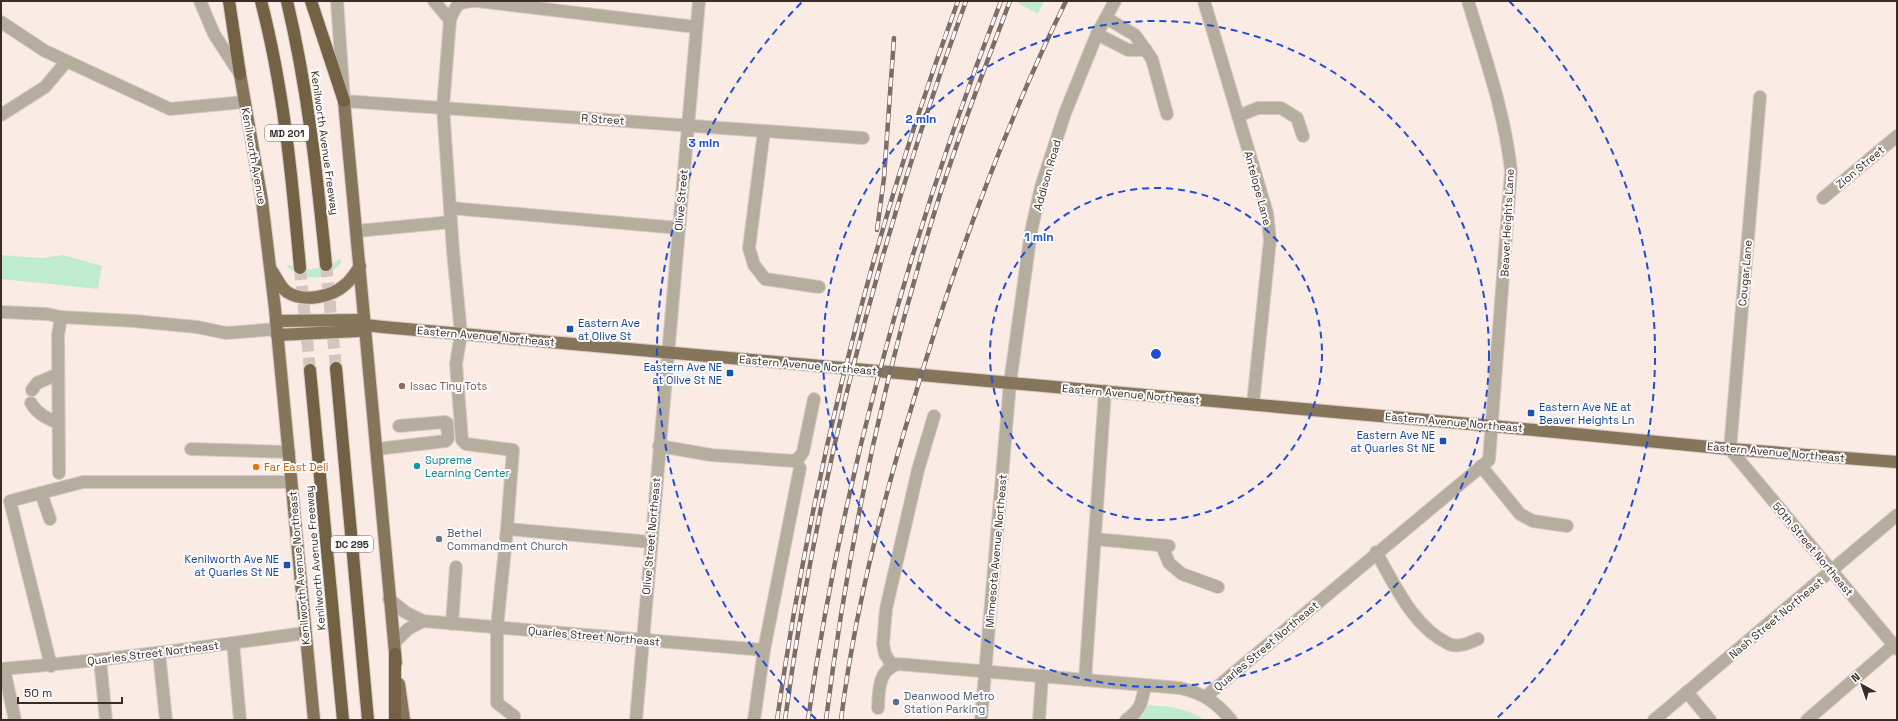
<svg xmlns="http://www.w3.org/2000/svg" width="1898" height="721" font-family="'Space Grotesk',sans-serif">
<rect width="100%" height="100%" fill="#fbebe5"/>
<!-- green -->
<g fill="#c0ecce">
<polygon points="1019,1 1044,1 1038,14 1018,3"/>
<polygon points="1,255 42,258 63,255 102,266 98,289 1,279"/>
<path d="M340,259L341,263C327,281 304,282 288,267L287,264C305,273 325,269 340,259Z"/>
<path d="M1148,705C1172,707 1184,707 1205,720H1134L1143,715Z"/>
</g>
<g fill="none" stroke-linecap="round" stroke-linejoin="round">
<!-- highway-tunnel -->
<g stroke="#d5c5bf" stroke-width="12" stroke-dasharray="12 6" stroke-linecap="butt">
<polyline points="326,265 336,368"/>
<polyline points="300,268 310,370"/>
</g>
<defs>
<g id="minor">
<polyline points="200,1 214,34 240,74"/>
<polyline points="337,1 344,101 863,138"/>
<polyline points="434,1 450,20"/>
<path d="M474,1C457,2 456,5 450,20L443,107L453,251L461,334L456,364L462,440L466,444L513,450L507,529L651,542"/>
<polyline points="477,1 696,27"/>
<polyline points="1204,1 1267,213 1270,240 1253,404"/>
<polyline points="1106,18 1135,35 1152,59 1167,114"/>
<polyline points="1,22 45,51 170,109 244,102"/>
<polyline points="1097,34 1128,50 1146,50"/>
<polyline points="1760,97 1730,449 1897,649"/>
<polyline points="1,115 45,87 66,62"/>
<polyline points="1238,116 1258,108 1281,108 1297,118 1303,136"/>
<polyline points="764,131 749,248 754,265 765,279 819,287"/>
<polyline points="1823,198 1897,136"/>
<polyline points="450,208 679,228"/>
<polyline points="357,231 451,222"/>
<polyline points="1,312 47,314 61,317 134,321 197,327 226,333 277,329"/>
<polyline points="32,390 37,383 58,374"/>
<path d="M31,403C37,414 47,418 58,423"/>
<polyline points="659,446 711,455 794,461 799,458 803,452 814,399"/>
<polyline points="191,449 289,452"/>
<polyline points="377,449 446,441 448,438 447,423 445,422 399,426"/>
<polyline points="1481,466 1520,514 1533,521 1567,526"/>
<polyline points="59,473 58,335 61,317"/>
<polyline points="41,493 50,519"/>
<polyline points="507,529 497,627 497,703 514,716 514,720"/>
<polyline points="1095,539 1169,546"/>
<polyline points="1162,546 1169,563 1182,574 1218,587"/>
<path d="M1376,552C1395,585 1413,627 1449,644C1458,648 1470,643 1478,639"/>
<polyline points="389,599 405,612 423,621 764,650"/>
<polyline points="452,624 456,567"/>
<polyline points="233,643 240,720"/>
<polyline points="394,643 408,629 423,621"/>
<polyline points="159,653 166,720"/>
<polyline points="100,660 106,720"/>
<polyline points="892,665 885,654 883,644 886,609 918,470 934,416"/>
<polyline points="51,666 10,501 83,482 291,482"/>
<path d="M1,669C103,661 204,647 305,633"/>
<polyline points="4,669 15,720"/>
<polyline points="1085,680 1105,391"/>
<polyline points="1687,692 1710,720"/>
<path d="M1205,697L1489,460L1511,171C1505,113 1485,57 1468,1"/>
<path d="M878,708C879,690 878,670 898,664L1180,688C1203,693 1216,702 1231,720"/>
<polyline points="636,720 699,1"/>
<polyline points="754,720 764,650 800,468"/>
<polyline points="981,720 1010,383 1031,232 1041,187 1065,113 1097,34 1115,1"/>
<polyline points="1039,720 1042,676"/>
<path d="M1126,720C1141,710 1142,702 1145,685"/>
<polyline points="1654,720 1897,515"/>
<polyline points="1807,720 1894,645"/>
</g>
<g id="major">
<polyline points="240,74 262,201 275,309 314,720"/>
<polyline points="344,101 396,663"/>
<path d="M272,271C277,278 280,287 287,292C304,303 332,297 346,284C352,279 356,272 360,266"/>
<polyline points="276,321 357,320 365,325 383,327 1493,426 1730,449 1897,462"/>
<polyline points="277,335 358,331 365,325"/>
<polyline points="399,684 404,720"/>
</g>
<g id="highway">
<polyline points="229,1 240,74"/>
<path d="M261,1C284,89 292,178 300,268"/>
<path d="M287,1C308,90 317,175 326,265"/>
<polyline points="311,1 344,101"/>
<polyline points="336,368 368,720"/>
<polyline points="310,370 343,720"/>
<polyline points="395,654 395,720"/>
</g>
</defs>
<!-- minor casing -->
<use href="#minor" stroke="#d8c9c3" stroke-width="14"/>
<!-- major casing -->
<use href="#major" stroke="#d8c9c3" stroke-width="14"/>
<!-- highway casing -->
<use href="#highway" stroke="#d8c9c3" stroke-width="14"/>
<!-- minor -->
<use href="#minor" stroke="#b5ad9e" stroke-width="12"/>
<!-- major -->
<use href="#major" stroke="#84755b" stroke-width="12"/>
<!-- highway -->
<use href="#highway" stroke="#726143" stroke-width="12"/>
<defs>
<g id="rail">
<polyline points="877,230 884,178 894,38"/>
<path d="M777,720C812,475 872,234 958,1"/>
<path d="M785,720C818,475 881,233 966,1"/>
<path d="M808,720C843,474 911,233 1001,1"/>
<path d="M826,720C848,546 885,369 938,201C959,134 985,67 1010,1"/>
<path d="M841,720C854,614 880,511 911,409C952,270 1002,131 1066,1"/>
</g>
</defs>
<!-- rail casing -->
<use href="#rail" stroke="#7d6d67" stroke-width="4.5"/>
<!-- rail -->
<use href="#rail" stroke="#fcfcfc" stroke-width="3" stroke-dasharray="9" stroke-linecap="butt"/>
</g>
<!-- distance rings -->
<g fill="none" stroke="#1d4ed8" stroke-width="2" stroke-dasharray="7 5">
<circle cx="1156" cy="354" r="166"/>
<circle cx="1156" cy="354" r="333"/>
<path d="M816 719A499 499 0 0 1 803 1M1509 1A499 499 0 0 1 1496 719"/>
</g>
<!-- markers -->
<g fill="#1a4fb4" stroke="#fcfcfc" stroke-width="1.5">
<rect x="566" y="325" width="8" height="8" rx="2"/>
<rect x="726" y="369" width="8" height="8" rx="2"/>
<rect x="1527" y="409" width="8" height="8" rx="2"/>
<rect x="1439" y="437" width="8" height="8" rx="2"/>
<rect x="283" y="561" width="8" height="8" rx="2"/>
</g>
<circle fill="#8d6e63" stroke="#fcfcfc" stroke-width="1.5" cx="402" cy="386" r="4"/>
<circle fill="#0f9aa8" stroke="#fcfcfc" stroke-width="1.5" cx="417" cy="466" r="4"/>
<circle fill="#e8710a" stroke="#fcfcfc" stroke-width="1.5" cx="256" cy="467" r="4"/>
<circle fill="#6b7280" stroke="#fcfcfc" stroke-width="1.5" cx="439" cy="539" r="4"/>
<circle fill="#5c6f8a" stroke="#fcfcfc" stroke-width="1.5" cx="896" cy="702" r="4"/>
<g text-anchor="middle" stroke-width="4" stroke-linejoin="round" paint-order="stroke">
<!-- shield labels -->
<g fill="#fcfcfc" stroke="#756a66" stroke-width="1">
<rect x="265" y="125" width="44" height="16" rx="3"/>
<rect x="331" y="536" width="42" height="16" rx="3"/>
</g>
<g font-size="10" font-weight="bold" fill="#3b2c26">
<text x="287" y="137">MD 201</text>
<text x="352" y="548">DC 295</text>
</g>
<!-- street labels -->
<g font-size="11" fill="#3b2c26" stroke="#fcfcfc">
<text transform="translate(603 119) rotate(4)" y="4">R Street</text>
<text transform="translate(325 143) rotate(82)" y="4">Kenilworth Avenue Freeway</text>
<text transform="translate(254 156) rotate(80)" y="4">Kenilworth Avenue</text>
<text transform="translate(1860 167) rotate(-40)" y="4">Zion Street</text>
<text transform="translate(1047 175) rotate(-74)" y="4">Addison Road</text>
<text transform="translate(1258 188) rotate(75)" y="4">Antelope Lane</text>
<text transform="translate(681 200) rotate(-85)" y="4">Olive Street</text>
<text transform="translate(1507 223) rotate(-87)" y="4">Beaver Heights Lane</text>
<text transform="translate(1745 273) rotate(-85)" y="4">Cougar Lane</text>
<text transform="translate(486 336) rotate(5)" y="4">Eastern Avenue Northeast</text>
<text transform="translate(808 365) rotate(5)" y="4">Eastern Avenue Northeast</text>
<text transform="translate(1131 394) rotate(5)" y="4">Eastern Avenue Northeast</text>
<text transform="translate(1454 422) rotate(5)" y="4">Eastern Avenue Northeast</text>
<text transform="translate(1776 452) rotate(5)" y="4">Eastern Avenue Northeast</text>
<text transform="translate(651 536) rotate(-85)" y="4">Olive Street Northeast</text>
<text transform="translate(1813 549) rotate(50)" y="4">50th Street Northeast</text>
<text transform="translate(996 551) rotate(-85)" y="4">Minnesota Avenue Northeast</text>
<text transform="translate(315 558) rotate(-95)" y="4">Kenilworth Avenue Freeway</text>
<text transform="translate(299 568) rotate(-95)" y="4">Kenilworth Avenue Northeast</text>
<text transform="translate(1776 618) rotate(-40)" y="4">Nash Street Northeast</text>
<text transform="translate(594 636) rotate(5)" y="4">Quarles Street Northeast</text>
<text transform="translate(1266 646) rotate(-40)" y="4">Quarles Street Northeast</text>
<text transform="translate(153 653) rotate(-7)" y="4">Quarles Street Northeast</text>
</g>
<!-- transit labels -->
<g font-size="11" fill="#164399" stroke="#fcfcfc" text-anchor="end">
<text x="578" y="327" text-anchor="start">Eastern Ave<tspan x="578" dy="13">at Olive St</tspan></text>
<text x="722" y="371">Eastern Ave NE<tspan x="722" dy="13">at Olive St NE</tspan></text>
<text x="1539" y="411" text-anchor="start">Eastern Ave NE at<tspan x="1539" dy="13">Beaver Heights Ln</tspan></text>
<text x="1435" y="439">Eastern Ave NE<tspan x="1435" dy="13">at Quarles St NE</tspan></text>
<text x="279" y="563">Kenilworth Ave NE<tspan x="279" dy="13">at Quarles St NE</tspan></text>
</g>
<!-- education labels -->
<g font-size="11" fill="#785e54" stroke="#fcfcfc" text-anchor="start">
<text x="410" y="390">Issac Tiny Tots</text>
</g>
<!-- culture labels -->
<g font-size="11" fill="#0d838f" stroke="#fcfcfc" text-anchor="start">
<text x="425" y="464">Supreme<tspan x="425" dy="13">Learning Center</tspan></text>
</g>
<!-- food labels -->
<g font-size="11" fill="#c56008" stroke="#fcfcfc" text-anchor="start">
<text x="264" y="471">Far East Deli</text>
</g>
<!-- worship labels -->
<g font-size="11" fill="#5b616d" stroke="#fcfcfc" text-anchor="start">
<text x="447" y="537">Bethel<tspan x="447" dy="13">Commandment Church</tspan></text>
</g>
<!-- service labels -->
<g font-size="11" fill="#4e5e75" stroke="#fcfcfc" text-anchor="start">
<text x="904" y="700">Deanwood Metro<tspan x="904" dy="13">Station Parking</tspan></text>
</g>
</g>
<circle cx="1156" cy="354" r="6" fill="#1d4ed8" stroke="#fcfcfc" stroke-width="2"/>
<g font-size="12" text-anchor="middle" font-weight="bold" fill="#1d4ed8" stroke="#fcfcfc" stroke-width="4" stroke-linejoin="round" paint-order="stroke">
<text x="921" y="123">2 min</text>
<text x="704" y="147">3 min</text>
<text x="1039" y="241">1 min</text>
</g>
<!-- border -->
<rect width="1898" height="721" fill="none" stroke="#3b2c26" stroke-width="4"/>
<!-- north arrow -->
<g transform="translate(1862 685) rotate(320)" stroke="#fcfcfc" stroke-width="3" paint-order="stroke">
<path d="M0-3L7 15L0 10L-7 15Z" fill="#3b2c26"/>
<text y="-6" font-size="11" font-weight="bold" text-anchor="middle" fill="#3b2c26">N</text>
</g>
<!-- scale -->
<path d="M18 697v6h104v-6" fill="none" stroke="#3b2c26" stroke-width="2"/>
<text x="24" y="697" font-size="12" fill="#3b2c26" stroke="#fcfcfc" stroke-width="3" paint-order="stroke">50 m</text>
</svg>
